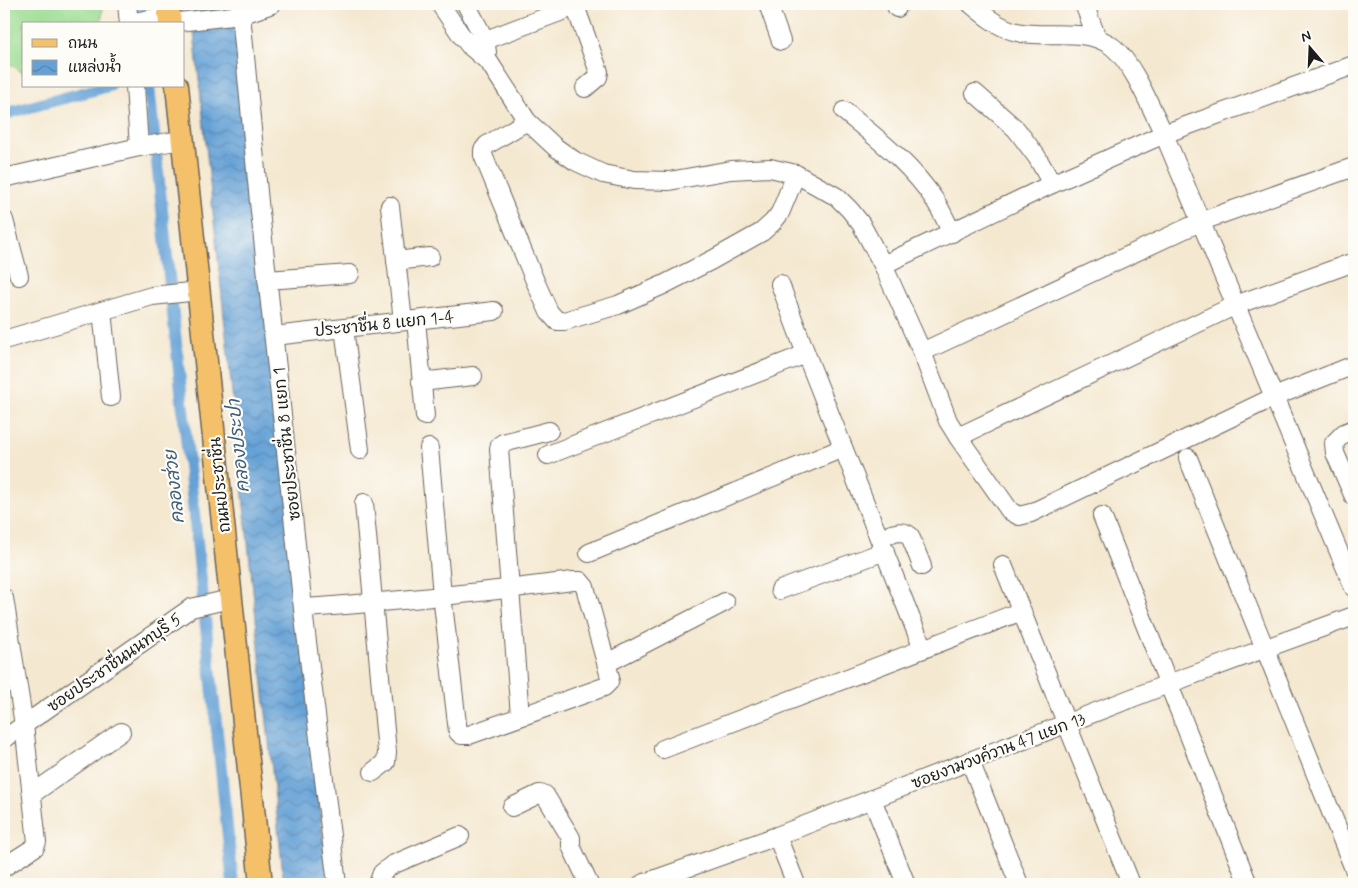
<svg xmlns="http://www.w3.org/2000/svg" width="1358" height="888" font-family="Mynerve,'Playpen Sans Thai',sans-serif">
<defs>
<pattern id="water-waves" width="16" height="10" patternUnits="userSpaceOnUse" patternTransform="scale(1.25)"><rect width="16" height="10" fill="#65a1d6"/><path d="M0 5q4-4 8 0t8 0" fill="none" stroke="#5282ad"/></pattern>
</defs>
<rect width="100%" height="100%" fill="#fdfcf7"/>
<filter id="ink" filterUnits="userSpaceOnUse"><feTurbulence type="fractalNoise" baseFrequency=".02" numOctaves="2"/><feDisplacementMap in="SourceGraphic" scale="10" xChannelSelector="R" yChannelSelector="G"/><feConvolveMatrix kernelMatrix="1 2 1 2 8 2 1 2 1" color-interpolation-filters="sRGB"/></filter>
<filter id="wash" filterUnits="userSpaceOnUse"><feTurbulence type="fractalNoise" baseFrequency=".0096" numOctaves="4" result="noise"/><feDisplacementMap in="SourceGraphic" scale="20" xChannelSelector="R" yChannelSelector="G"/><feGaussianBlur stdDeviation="1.12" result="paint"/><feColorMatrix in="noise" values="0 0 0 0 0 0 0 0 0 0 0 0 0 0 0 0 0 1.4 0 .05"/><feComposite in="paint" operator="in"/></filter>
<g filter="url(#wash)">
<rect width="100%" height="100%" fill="#f4e8d0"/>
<!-- grass -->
<polygon fill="#9bdc92" stroke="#5c7c57" points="4,4 103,4 101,24 24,24 24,74 4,59"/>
<!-- water -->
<polygon fill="url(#water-waves)" stroke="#405e79" points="191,4 236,4 328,884 284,884"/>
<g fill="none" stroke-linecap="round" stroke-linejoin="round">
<!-- canal -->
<g stroke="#65a1d6" stroke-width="12">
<polyline points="141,4 143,24"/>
<polyline points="149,86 233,884"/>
<polyline points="4,114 109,86"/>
</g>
</g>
</g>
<g filter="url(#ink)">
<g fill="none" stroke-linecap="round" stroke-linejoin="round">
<defs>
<g id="minor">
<polyline points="127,4 129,24"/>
<polyline points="240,4 259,202 304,618 337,884"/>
<polyline points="440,4 461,35 470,46 489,62 527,121 555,147 575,161 603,174 634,180 669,181 731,170 770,168 796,174 837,197 850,210 861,224 883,265 922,352 948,421 958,437 1010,511 1019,516 1031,513 1274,397 1354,365"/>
<polyline points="466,4 485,40 487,52"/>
<polyline points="768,4 781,41"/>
<polyline points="895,4 897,8"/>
<path d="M971,4C984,15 999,28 1017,32C1046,39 1090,26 1114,48C1136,68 1150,107 1164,134L1354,588"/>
<polyline points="1084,4 1097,38"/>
<polyline points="575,6 599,72 598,77 585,88"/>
<polyline points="129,23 169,15"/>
<polyline points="170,23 241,15 272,4"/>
<polyline points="470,46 581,4"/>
<polyline points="135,86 139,147"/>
<polyline points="975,93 1016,129 1037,157 1052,184"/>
<path d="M844,111C877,138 912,165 936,202C942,212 947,223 952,233"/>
<polyline points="527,121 487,145 483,150 483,155 535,281 549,312 557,321 564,321 618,305 663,285 712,260 762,232 773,222 780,213 796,174"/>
<polyline points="4,178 139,147 182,140"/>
<polyline points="390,206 403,321"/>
<polyline points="4,220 19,276"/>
<polyline points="396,261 430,257"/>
<polyline points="883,265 1052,184 1164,134 1354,65"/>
<polyline points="267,280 350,274"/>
<polyline points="780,284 806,354 923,649"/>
<polyline points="102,311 111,397"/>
<polyline points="416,320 425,416"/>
<polyline points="344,328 360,450"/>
<polyline points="274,336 494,311"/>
<polyline points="4,340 152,296 199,291"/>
<polyline points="922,352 1202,221 1354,167"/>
<polyline points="421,382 473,376"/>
<polyline points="1354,429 1344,433 1334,443 1335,453 1354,497"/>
<polyline points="958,437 1236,305 1354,262"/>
<polyline points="548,455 806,354"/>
<polyline points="1188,458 1354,869"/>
<polyline points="364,503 387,752 386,762 373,772"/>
<polyline points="1102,516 1248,884"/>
<path d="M880,538C890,535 901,528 910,536L922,566"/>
<polyline points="589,553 843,448"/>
<polyline points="1003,565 1131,884"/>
<polyline points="780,590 885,551"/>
<polyline points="4,598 24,725 37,842 35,847 4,867"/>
<path d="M304,608C394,602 484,592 573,581H580L585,587L610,677L609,682L604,687L469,735H461L458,732L442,595L429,448"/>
<polyline points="607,663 725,602"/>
<polyline points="520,716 499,449 500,445 503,443 549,431"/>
<polyline points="4,739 191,608 230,599"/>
<polyline points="663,749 1022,611"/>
<polyline points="970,761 1019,884"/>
<polyline points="32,794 121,732"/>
<polyline points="872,799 906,884"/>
<polyline points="512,807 539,794 545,795 571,838 571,846 589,884"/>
<polyline points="777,836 796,884"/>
<polyline points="378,884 382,873 392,865 460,836"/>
<polyline points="642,884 777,836 1168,684 1354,616"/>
</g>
<g id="major">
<polyline points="168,4 170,24"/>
<polyline points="177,86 261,884"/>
</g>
</defs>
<!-- minor casing -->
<use href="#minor" stroke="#68635b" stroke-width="20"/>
<!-- major casing -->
<use href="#major" stroke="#68635b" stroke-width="25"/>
<!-- minor -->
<use href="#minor" stroke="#fff" stroke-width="18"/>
<!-- major -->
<use href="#major" stroke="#f4c16a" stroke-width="22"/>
</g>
</g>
<g text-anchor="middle" stroke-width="4.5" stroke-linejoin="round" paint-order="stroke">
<!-- street labels -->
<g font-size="16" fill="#1c1c1c" stroke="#fdfcf7">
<text transform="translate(384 323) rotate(-6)" y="6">ประชาชื่น 8 แยก 1-4</text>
<text transform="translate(286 444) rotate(-96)" y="6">ซอยประชาชื่น 8 แยก 1</text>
<text transform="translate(219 485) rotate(-96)" y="6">ถนนประชาชื่น</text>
<text transform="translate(114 662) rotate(-35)" y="6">ซอยประชาชื่นนนทบุรี 5</text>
<text transform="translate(998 750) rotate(-21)" y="6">ซอยงามวงค์วาน 47 แยก 13</text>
</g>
<!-- water labels -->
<g font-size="18" font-style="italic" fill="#405e79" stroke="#fdfcf7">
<text transform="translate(238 446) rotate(-96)" y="6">คลองประปา</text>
<text transform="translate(174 487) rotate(-96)" y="6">คลองส่วย</text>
</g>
</g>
<!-- margin -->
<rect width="1358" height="888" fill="none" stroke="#fdfcf7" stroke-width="20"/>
<!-- legend -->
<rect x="22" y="22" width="162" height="65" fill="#fdfcf7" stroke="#a3a29f"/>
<rect x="32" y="39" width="25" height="8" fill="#f4c16a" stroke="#a3a29f"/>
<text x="68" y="48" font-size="15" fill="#1c1c1c">ถนน</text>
<rect x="32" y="60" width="25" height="15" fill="url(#water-waves)" stroke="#a3a29f"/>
<text x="68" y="72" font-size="15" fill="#1c1c1c">แหล่งน้ำ</text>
<!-- north arrow -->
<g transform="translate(1310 48) rotate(341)" stroke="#fdfcf7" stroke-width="4" paint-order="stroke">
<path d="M0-4L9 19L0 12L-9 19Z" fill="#1c1c1c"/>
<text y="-8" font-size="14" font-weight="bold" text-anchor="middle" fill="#1c1c1c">N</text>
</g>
</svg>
